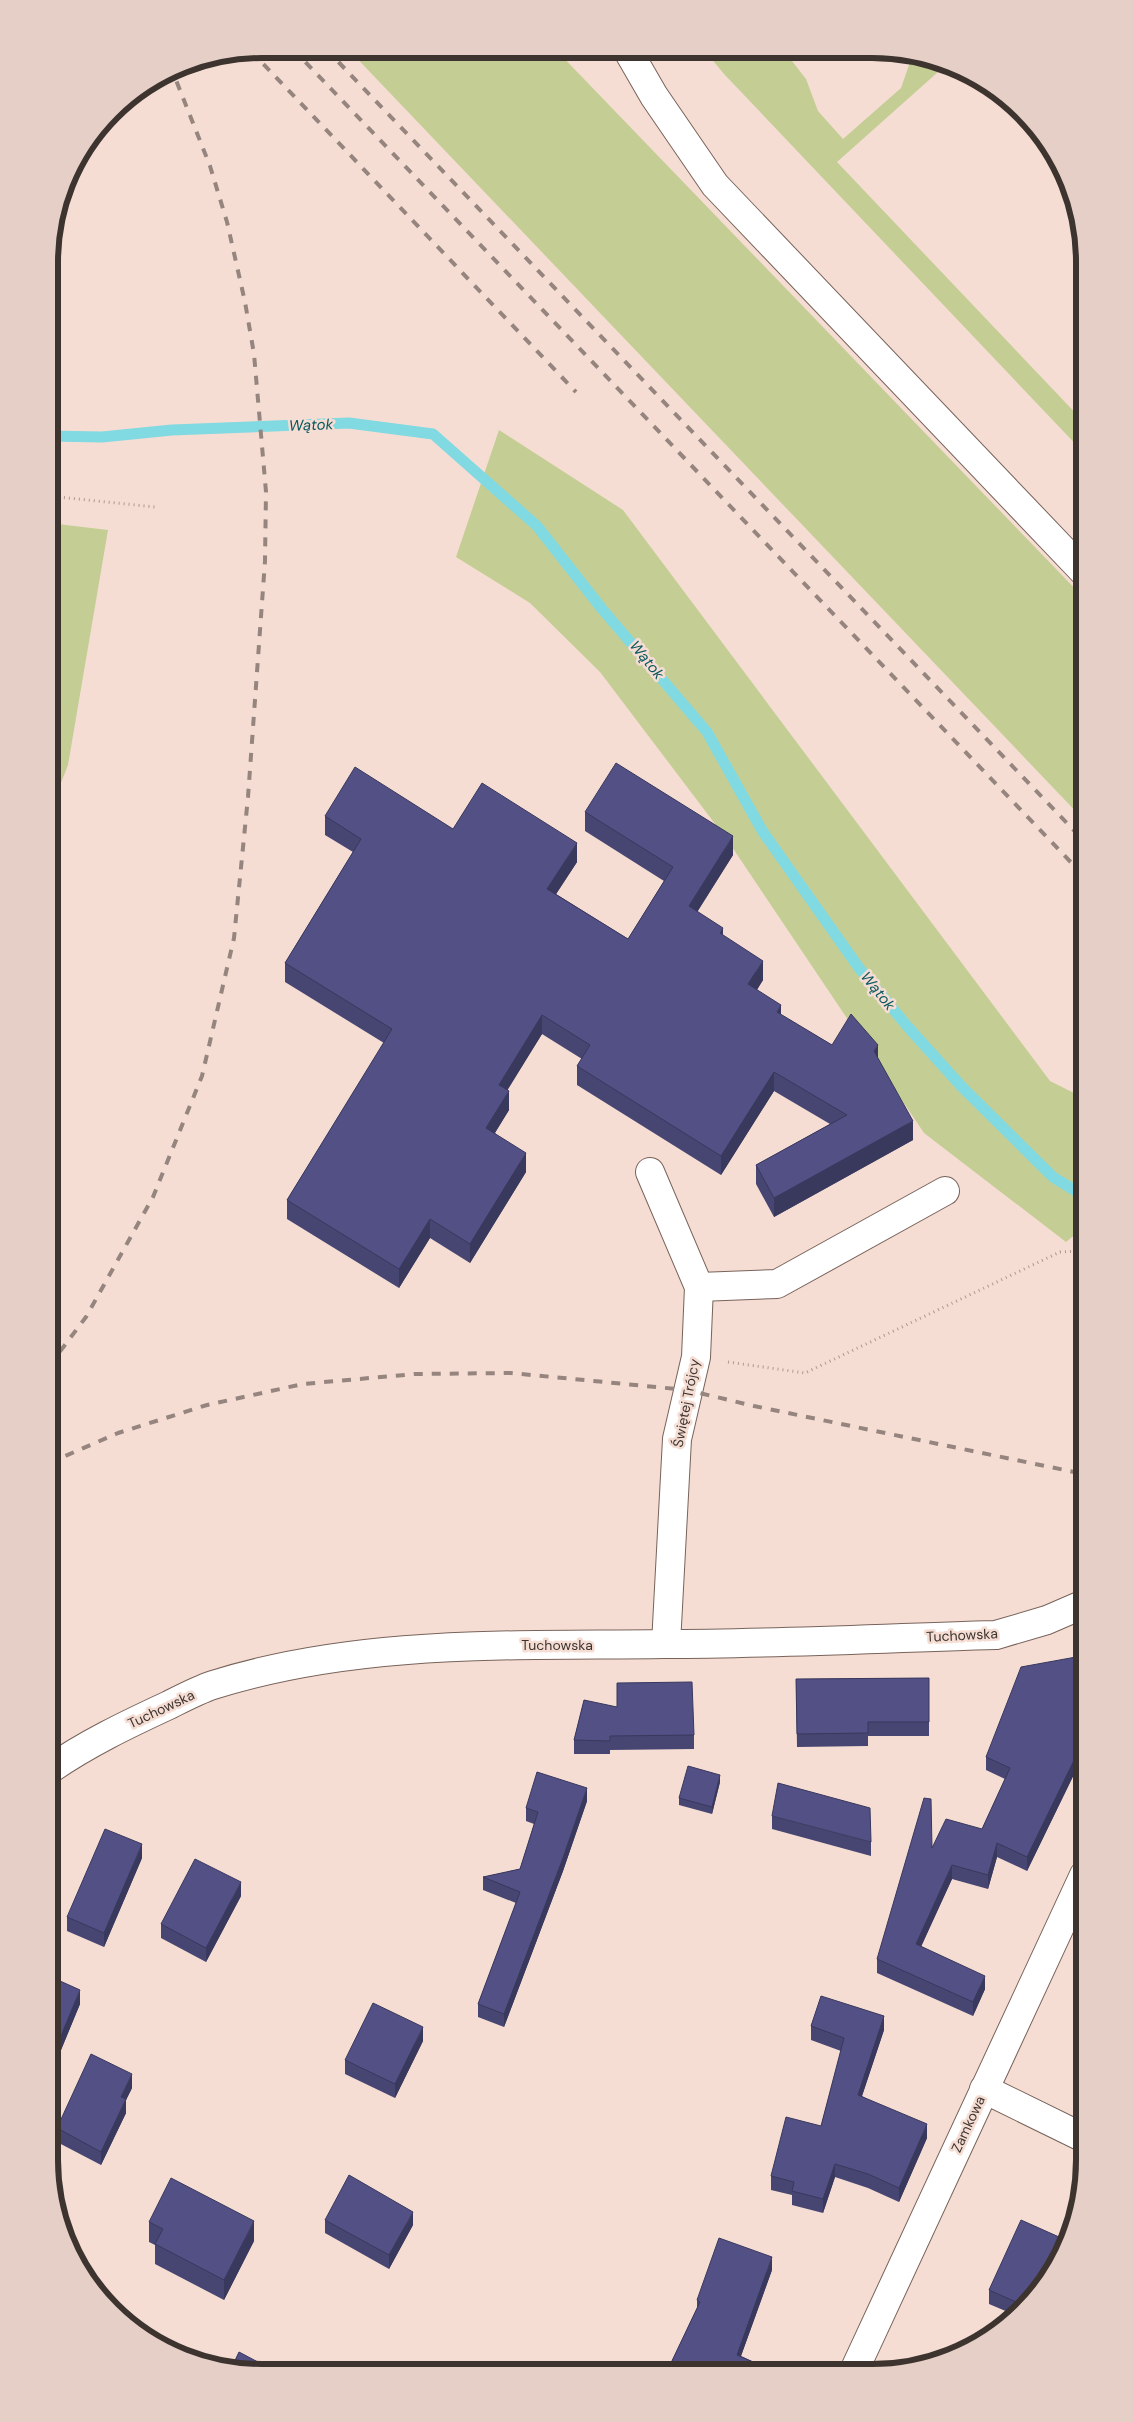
<svg xmlns="http://www.w3.org/2000/svg" width="1133" height="2422" font-family="'DM Sans',sans-serif">
<rect width="100%" height="100%" fill="#f5ddd3"/>
<!-- green -->
<g fill="#c4ce94">
<polygon points="348,49 557,51 1084,598 1084,820"/>
<polygon points="706,52 785,52 806,79 818,111 843,139 901,88 909,65 908,53 947,64 837,162 1084,422 1084,453 724,74"/>
<polygon points="499,430 623,510 1050,1081 1084,1098 1084,1227 1066,1242 924,1133 728,841 600,672 530,603 456,557"/>
<polygon points="49,523 108,530 68,765 49,813"/>
</g>
<g fill="none" stroke-linecap="round" stroke-linejoin="round">
<!-- stream -->
<polyline stroke="#81d9e2" stroke-width="11" points="49,436 102,437 172,430 349,423 433,434 537,526 602,609 707,732 763,832 859,968 907,1026 962,1087 1053,1177 1084,1196"/>
<defs>
<g id="minor">
<polyline points="628,51 654,96 715,185 1084,572"/>
<polyline points="650,1172 699,1287 696,1357 677,1439 666,1644"/>
<polyline points="699,1287 777,1284 945,1191"/>
<path d="M49,1770C86,1744 128,1724 169,1705C183,1698 198,1690 213,1685C359,1639 514,1646 664,1644C775,1644 885,1638 996,1635L1047,1620L1084,1604"/>
<polyline points="984,2089 1084,2138"/>
<polyline points="853,2373 1084,1875"/>
</g>
</defs>
<!-- minor casing -->
<use href="#minor" stroke="#78635b" stroke-width="30"/>
<!-- path -->
<g stroke="#ac9a92" stroke-width="3" stroke-dasharray="1 4" stroke-linecap="butt">
<polyline points="49,496 155,507"/>
<polyline points="728,1362 805,1373 1060,1252 1084,1251"/>
</g>
<!-- minor -->
<use href="#minor" stroke="#fff" stroke-width="28"/>
<!-- rail -->
<g stroke="#95857e" stroke-width="4" stroke-dasharray="9 9" stroke-linecap="butt">
<polyline points="293,49 1084,876"/>
<polyline points="326,49 1084,841"/>
<polyline points="251,51 576,392"/>
<polyline points="49,1366 86,1317 153,1197 202,1076 234,938 248,797 265,561 266,492 254,354 245,302 227,222 210,166 172,70"/>
<polyline points="49,1463 118,1433 207,1405 303,1384 415,1374 511,1373 687,1390 754,1406 1084,1474"/>
</g>
</g>
<!-- wall -->
<g fill="#474572">
<polygon points="585,812 733,855 697,912 723,935 763,980 757,990 781,1015 832,1045 878,1058 913,1140 774,1217 756,1184 756,1165 830,1124 774,1091 721,1175 577,1085 577,1066 582,1059 542,1034 507,1090 509,1110 495,1133 526,1172 470,1263 430,1238 399,1288 287,1219 287,1200 384,1043 285,982 285,963 353,852 325,835 325,816 453,829 577,862 556,894 628,939 664,881 585,831"/>
<polygon points="1084,1646 1084,1763 1080,1762 1027,1871 997,1857 988,1889 952,1879 921,1946 985,1989 973,2016 877,1973 877,1959 932,1848 982,1829 1005,1779 986,1770 986,1757 1076,1657"/>
<polygon points="929,1678 929,1736 868,1736 868,1746 797,1747 796,1679"/>
<polygon points="584,1700 694,1735 694,1749 610,1750 610,1754 574,1754 574,1740"/>
<polygon points="720,1782 712,1814 679,1805 679,1798"/>
<polygon points="587,1801 563,1871 504,2027 478,2017 478,2004 516,1903 483,1890 483,1877 520,1869 534,1824 526,1821 526,1808"/>
<polygon points="772,1816 871,1842 871,1856 772,1829"/>
<polygon points="142,1858 104,1947 67,1931 67,1917"/>
<polygon points="241,1896 206,1962 161,1938 161,1924"/>
<polygon points="49,1976 80,2004 61,2050 49,2045"/>
<polygon points="811,2026 884,2030 862,2096 927,2138 899,2202 868,2188 835,2177 823,2213 792,2205 792,2195 771,2190 771,2176 821,2126 841,2051 811,2040"/>
<polygon points="423,2041 395,2098 345,2074 345,2060"/>
<polygon points="132,2088 126,2100 126,2113 101,2165 57,2142 57,2128"/>
<polygon points="325,2220 413,2225 389,2269 325,2233"/>
<polygon points="149,2222 254,2241 224,2300 155,2264 155,2245 149,2242"/>
<polygon points="772,2270 741,2356 778,2373 670,2372 670,2365 697,2308 697,2300"/>
<polygon points="989,2290 1032,2301 1015,2315 989,2304"/>
</g>
<!-- shaded-wall -->
<g fill="#39385d">
<polygon points="733,836 733,855 689,925 689,906"/>
<polygon points="577,843 577,862 547,908 547,889"/>
<polygon points="723,928 723,947 720,933"/>
<polygon points="763,961 763,980 748,1003 748,984"/>
<polygon points="781,1005 781,1024 777,1012"/>
<polygon points="542,1015 542,1034 499,1104 499,1085"/>
<polygon points="878,1045 878,1064 874,1051"/>
<polygon points="774,1072 774,1091 721,1175 721,1156"/>
<polygon points="509,1091 509,1110 486,1147 486,1128"/>
<polygon points="913,1121 913,1140 774,1217 774,1198"/>
<polygon points="526,1153 526,1172 470,1263 470,1244"/>
<polygon points="430,1219 430,1238 399,1288 399,1269"/>
<polygon points="1080,1748 1080,1762 1027,1871 1027,1857"/>
<polygon points="720,1775 720,1782 712,1814 712,1807"/>
<polygon points="587,1788 587,1801 563,1871 504,2027 504,2014"/>
<polygon points="997,1843 997,1857 988,1889 988,1875"/>
<polygon points="142,1844 142,1858 104,1947 104,1933"/>
<polygon points="952,1865 952,1879 916,1958 916,1944"/>
<polygon points="241,1882 241,1896 206,1962 206,1948"/>
<polygon points="985,1976 985,1989 973,2016 973,2002"/>
<polygon points="80,1990 80,2004 61,2050 61,2036"/>
<polygon points="884,2016 884,2030 858,2108 858,2095"/>
<polygon points="423,2027 423,2041 395,2098 395,2084"/>
<polygon points="132,2074 132,2088 126,2100 126,2113 101,2165 101,2152 121,2097"/>
<polygon points="927,2124 927,2138 899,2202 899,2188"/>
<polygon points="835,2164 835,2177 823,2213 823,2199"/>
<polygon points="413,2212 413,2225 389,2269 389,2255"/>
<polygon points="254,2221 254,2241 224,2300 224,2280"/>
<polygon points="772,2257 772,2270 737,2367 737,2355"/>
</g>
<!-- building -->
<g fill="#525085" stroke="#39385d">
<polygon points="616,763 733,836 689,906 723,928 720,933 763,961 748,984 781,1005 777,1012 832,1045 851,1014 878,1045 874,1051 913,1121 774,1198 756,1165 847,1115 774,1072 721,1156 577,1066 590,1045 542,1015 499,1085 509,1091 486,1128 526,1153 470,1244 430,1219 399,1269 287,1200 392,1029 285,963 361,839 325,816 355,767 453,829 482,783 577,843 547,889 628,939 673,867 585,812"/>
<polygon points="1082,1645 1084,1646 1084,1750 1080,1748 1027,1857 997,1843 988,1875 952,1865 916,1944 985,1976 973,2002 877,1959 924,1798 931,1799 932,1848 946,1819 982,1829 1010,1768 986,1757 1021,1667 1076,1657"/>
<polygon points="929,1678 929,1722 868,1722 868,1733 797,1734 796,1679"/>
<polygon points="692,1682 694,1735 610,1736 610,1741 574,1740 584,1700 617,1707 617,1683"/>
<polygon points="688,1766 720,1775 712,1807 679,1798"/>
<polygon points="537,1772 587,1788 563,1858 504,2014 478,2004 520,1892 483,1877 520,1869 538,1812 526,1808"/>
<polygon points="778,1783 870,1808 871,1842 772,1816"/>
<polygon points="105,1829 142,1844 104,1933 67,1917"/>
<polygon points="195,1859 241,1882 206,1948 161,1924"/>
<polygon points="49,1976 80,1990 61,2036 49,2031"/>
<polygon points="821,1996 884,2016 858,2095 927,2124 899,2188 868,2174 835,2164 823,2199 792,2191 794,2182 771,2176 786,2117 821,2126 844,2038 811,2026"/>
<polygon points="373,2003 423,2027 395,2084 345,2060"/>
<polygon points="91,2054 132,2074 121,2097 126,2099 101,2152 57,2128"/>
<polygon points="349,2175 413,2212 389,2255 325,2220"/>
<polygon points="171,2178 254,2221 224,2280 155,2244 163,2229 149,2222"/>
<polygon points="1021,2220 1068,2241 1032,2301 1025,2306 989,2290"/>
<polygon points="719,2238 772,2257 737,2355 778,2373 686,2372 670,2365 700,2302 697,2300"/>
<polygon points="239,2352 273,2370 231,2369"/>
</g>
<g text-anchor="middle" stroke-width="5" stroke-linejoin="round" paint-order="stroke">
<!-- street labels -->
<g font-size="14" fill="#3d3430" stroke="#f5ddd3">
<text transform="translate(686 1403) rotate(-79)" y="5">Świętej Trójcy</text>
<text transform="translate(962 1635) rotate(-3)" y="5">Tuchowska</text>
<text x="557" y="1650">Tuchowska</text>
<text transform="translate(161 1709) rotate(-25)" y="5">Tuchowska</text>
<text transform="translate(968 2124) rotate(-65)" y="5">Zamkowa</text>
</g>
<!-- water labels -->
<g font-size="15" font-style="italic" fill="#07575e" stroke="#f5ddd3">
<text transform="translate(311 425) rotate(-2)" y="5">Wątok</text>
<text transform="translate(647 660) rotate(51)" y="5">Wątok</text>
<text transform="translate(878 991) rotate(51)" y="5">Wątok</text>
</g>
</g>
<!-- crop -->
<path d="M0 0H1133V2422H0ZM262 58H872A204 204 0 0 1 1076 262V2160A204 204 0 0 1 872 2364H262A204 204 0 0 1 58 2160V262A204 204 0 0 1 262 58Z" fill="#e6cfc6" fill-rule="evenodd"/>
<path fill="none" stroke="#3d3430" stroke-width="6" d="M262 58H872A204 204 0 0 1 1076 262V2160A204 204 0 0 1 872 2364H262A204 204 0 0 1 58 2160V262A204 204 0 0 1 262 58Z"/>
</svg>
